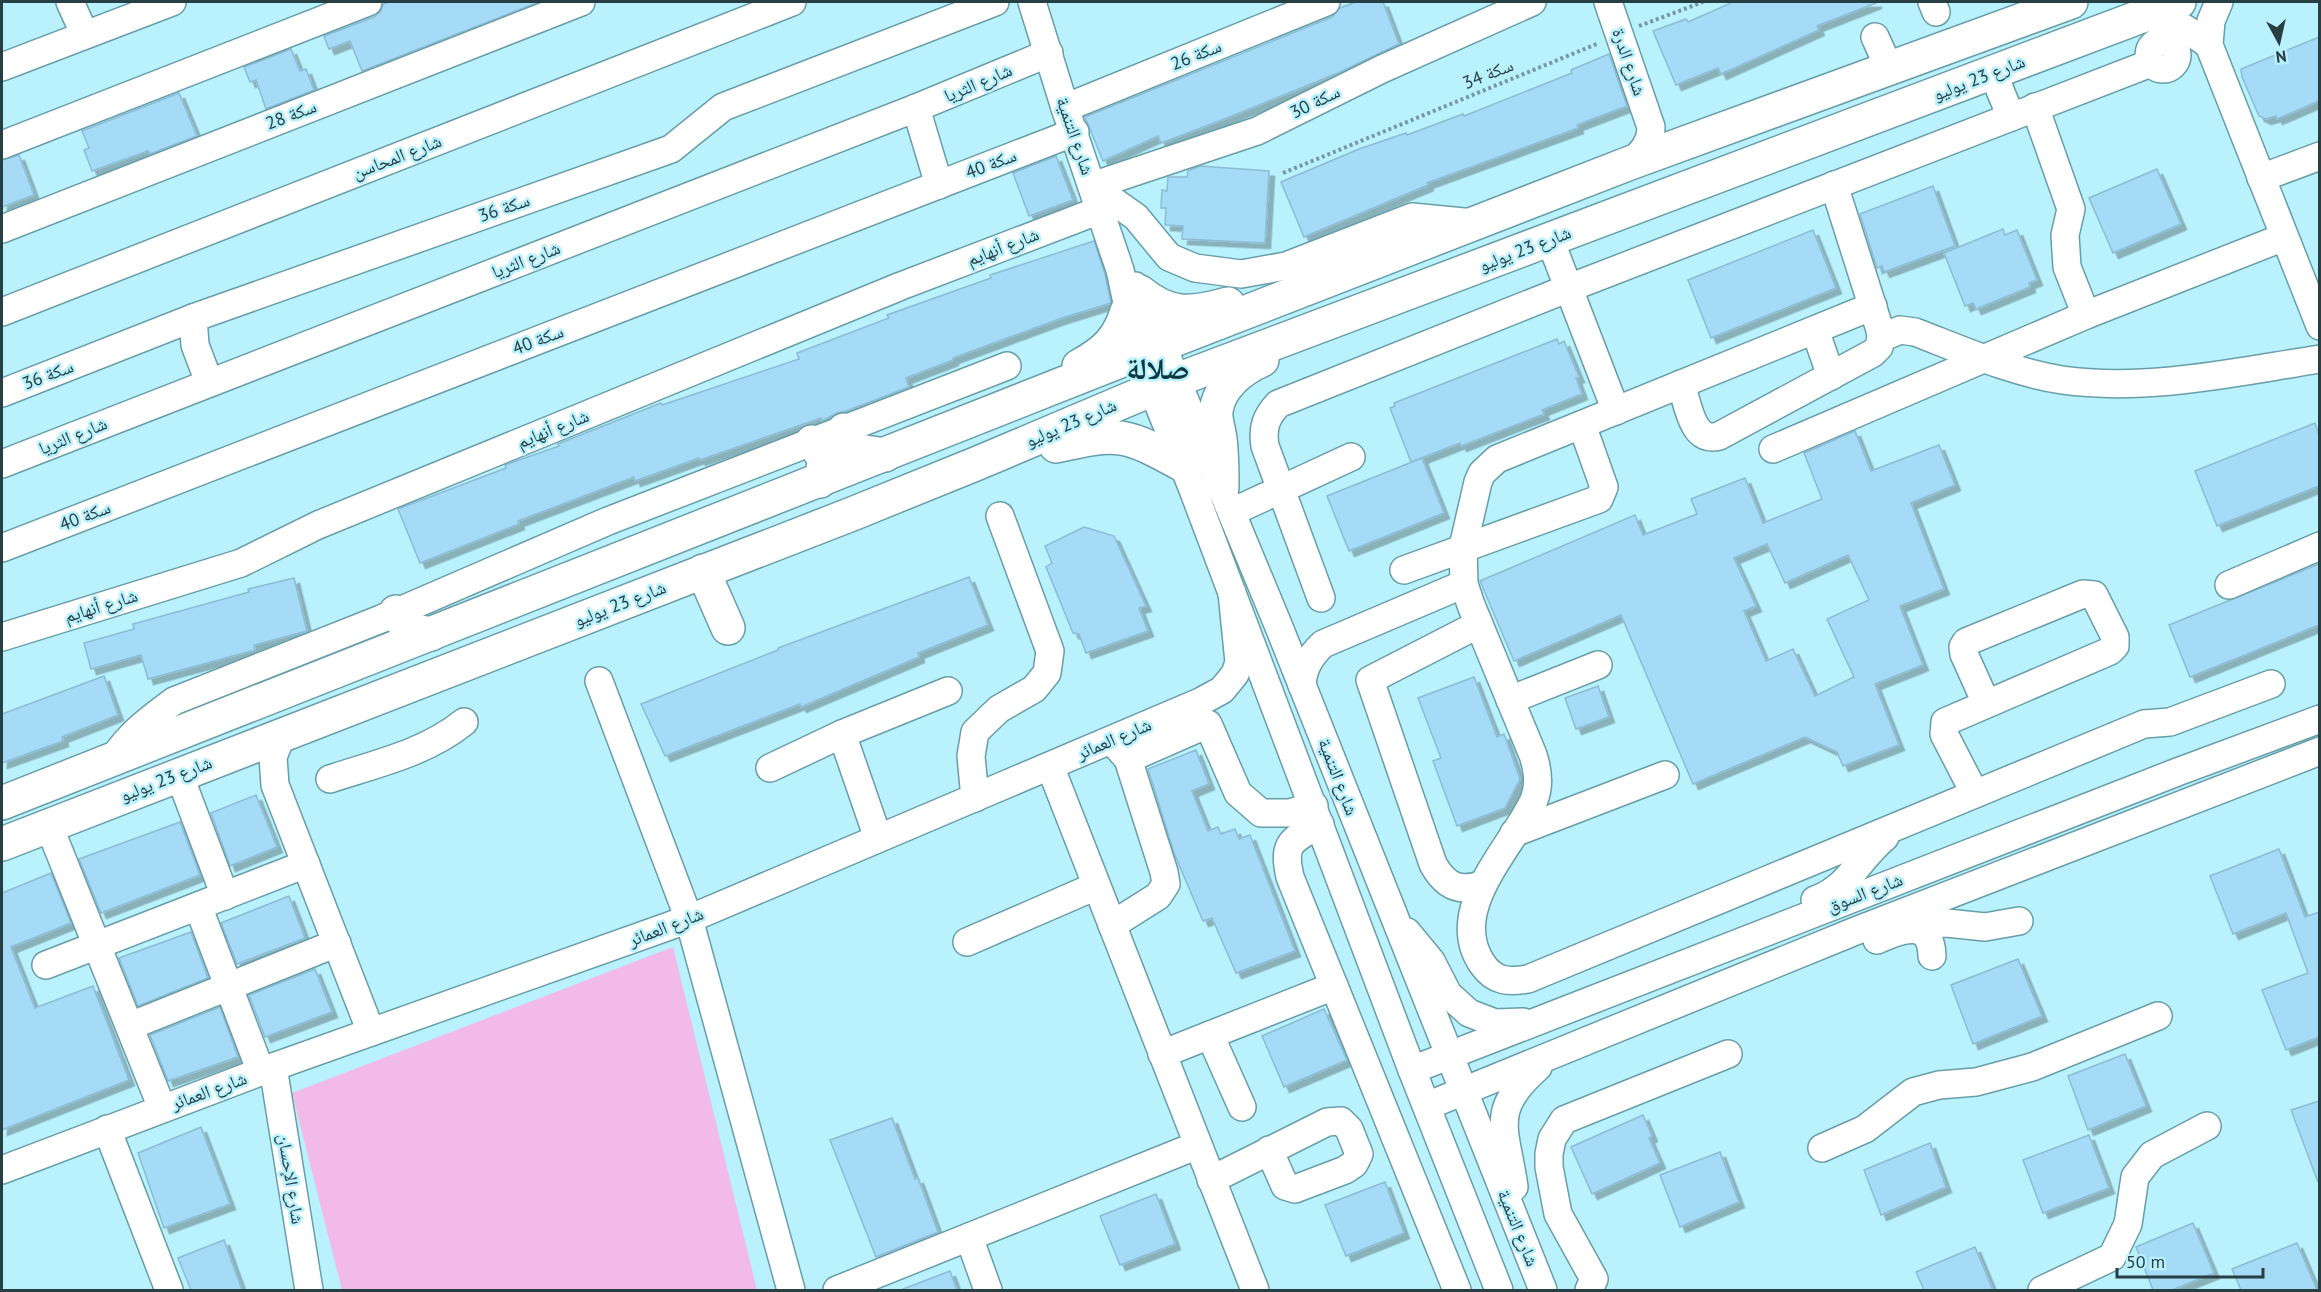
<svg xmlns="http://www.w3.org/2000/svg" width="2321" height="1292" font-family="'PT Sans','Noto Naskh Arabic',sans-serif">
<defs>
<filter id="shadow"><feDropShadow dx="5.5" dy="5.5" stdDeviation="0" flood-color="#0004"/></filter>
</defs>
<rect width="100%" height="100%" fill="#b9f1fd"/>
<!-- green -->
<polygon fill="#f1bae8" points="673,947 757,1290 342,1290 292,1093"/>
<!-- building -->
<g fill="#a5dbf7" stroke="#8dbbd3" stroke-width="1.5" fill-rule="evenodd" filter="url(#shadow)">
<polygon points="390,2 539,2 362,71 350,41 329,49 324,36 374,17 381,11 383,4"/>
<polygon points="1356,2 1383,2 1399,44 1338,73 1222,120 1161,143 1158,136 1103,161 1085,117 1332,17 1340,8"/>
<polygon points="1733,2 1876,2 1876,3 1817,26 1819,30 1721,74 1718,68 1676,85 1653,31 1686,19 1688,22"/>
<polygon points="2319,37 2319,101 2277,119 2276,116 2266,119 2259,116 2242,77 2241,69"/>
<polygon points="291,49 300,71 306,69 314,90 266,109 256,80 250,82 244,67"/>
<polygon points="1609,54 1627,106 1577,125 1578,128 1427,183 1428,185 1304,237 1281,182 1359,149 1406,133 1407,135 1463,114 1464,116 1572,73 1571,70"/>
<polygon points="179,93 197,136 150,154 148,151 92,171 84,150 89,148 82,131"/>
<polygon points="19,155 34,195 2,207 2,160"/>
<polygon points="1056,156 1073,200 1029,216 1013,173"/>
<polygon points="1200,166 1269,171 1265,243 1182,239 1183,226 1165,225 1166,208 1161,208 1162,190 1167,191 1168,177 1187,177 1188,171"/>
<polygon points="2157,169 2181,224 2113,253 2089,198"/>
<polygon points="1933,186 1955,246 1884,272 1882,266 1877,268 1860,214"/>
<polygon points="2003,229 2005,235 2017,230 2037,280 2029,283 2030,287 1976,309 1973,303 1965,306 1944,253"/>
<polygon points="1813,230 1836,288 1711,338 1688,280"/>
<polygon points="1094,241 1105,274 1111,303 1062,318 953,358 953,360 906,378 909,387 846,411 837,413 822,421 821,418 700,460 699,458 635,481 634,477 518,521 519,524 420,563 398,509 506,468 505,465 559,446 558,444 661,403 662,405 799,359 797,353 889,318 887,315 991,278 990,275"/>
<polygon points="1557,339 1559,344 1564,341 1579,377 1576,378 1582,394 1542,410 1544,414 1461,446 1460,443 1411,462 1390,408 1395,406 1394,403"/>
<polygon points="2315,423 2319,435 2319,486 2217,526 2195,471"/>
<path d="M1855,431L1871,471L1939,445L1955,485L1911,503L1944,589L1900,606L1923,665L1875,684L1899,745L1843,766L1837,752L1805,737L1693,784L1621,615L1514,661L1480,581L1635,515L1643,535L1697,514L1691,499L1745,478L1763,523L1822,499L1804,453ZM1767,544L1785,583L1848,555L1869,600L1827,619L1854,677L1815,696L1793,649L1766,661L1744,611L1756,606L1734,558Z"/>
<polygon points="1422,458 1444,513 1349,551 1327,496"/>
<polygon points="1084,527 1114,536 1146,606 1139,608 1148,631 1086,653 1079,634 1073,633 1046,567 1052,563 1045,546"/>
<polygon points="2319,564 2319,625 2190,677 2169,625"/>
<polygon points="969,577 988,625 918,653 919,657 801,707 800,704 665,756 641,704 778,650 778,648"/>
<polygon points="294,578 307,631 254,645 255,650 148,679 141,655 91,669 84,643 134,629 133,624 249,592 248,589"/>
<polygon points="104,676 118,715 62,737 63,741 2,763 2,714"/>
<polygon points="1474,677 1497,737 1504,734 1520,779 1505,808 1457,826 1433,761 1441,758 1418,698"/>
<polygon points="1598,686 1609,717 1576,729 1565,698"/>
<polygon points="1196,750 1209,784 1192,791 1208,831 1218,827 1221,834 1235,829 1239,839 1250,835 1295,951 1236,973 1212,918 1203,921 1174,853 1148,769"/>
<polygon points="256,795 277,847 230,866 211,813"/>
<polygon points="180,822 200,875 101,913 79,859"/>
<polygon points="2279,849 2305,917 2319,912 2319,1037 2286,1050 2262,990 2308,973 2286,913 2233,934 2210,876"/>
<polygon points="51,873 71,923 11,947 35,1008 93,986 129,1080 2,1130 2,893"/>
<polygon points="289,896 305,938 237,964 221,923"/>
<polygon points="191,932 208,978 138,1006 119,958"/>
<polygon points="2018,959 2042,1016 1973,1044 1951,985"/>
<polygon points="315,969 332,1012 265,1037 249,995"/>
<polygon points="220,1007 238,1057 168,1081 150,1035"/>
<polygon points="1324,1009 1347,1060 1284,1087 1262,1036"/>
<polygon points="2125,1054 2146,1106 2088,1130 2068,1076"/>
<polygon points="2319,1101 2319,1182 2318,1182 2291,1110"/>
<polygon points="1643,1115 1652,1136 1649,1138 1660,1163 1592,1194 1571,1147"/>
<polygon points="892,1118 915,1179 918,1178 938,1232 876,1257 830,1140"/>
<polygon points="201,1127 230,1204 164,1228 138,1153"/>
<polygon points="2089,1135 2109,1188 2043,1213 2023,1160"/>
<polygon points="1930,1143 1946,1187 1881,1215 1864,1170"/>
<polygon points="1720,1152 1739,1202 1680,1227 1660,1175"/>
<polygon points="1385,1182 1404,1233 1346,1256 1325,1205"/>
<polygon points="1156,1194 1175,1244 1120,1265 1100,1216"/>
<polygon points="2193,1223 2214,1273 2172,1290 2153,1290 2136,1247"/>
<polygon points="224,1240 242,1290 191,1290 178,1258"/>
<polygon points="2297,1243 2317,1290 2241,1290 2232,1269"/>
<polygon points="1975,1247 1993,1290 1924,1290 1916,1272"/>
<polygon points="950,1271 957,1290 903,1290 903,1289"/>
</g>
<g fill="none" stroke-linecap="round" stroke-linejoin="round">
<defs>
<g id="minor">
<polyline points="70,2 85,35"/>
<polyline points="1032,2 1065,108 1120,270 1138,354 1192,487 1412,1070 1499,1290"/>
<path d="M1608,2L1651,127C1651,143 1642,153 1630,163"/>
<polyline points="1932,2 1936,12"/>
<polyline points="2219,2 2211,21 2209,45 2320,326"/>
<path d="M2139,18C2171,16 2184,27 2209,45"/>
<polyline points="1875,37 1889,68"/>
<circle cx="2163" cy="55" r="14"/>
<polyline points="2,67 172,2"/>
<polyline points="1993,73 2011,117"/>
<polyline points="2035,107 2071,209 2065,235 2067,267 2086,315"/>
<polyline points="916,108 939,185"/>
<polyline points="1065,108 1326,2"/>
<polyline points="2,145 368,2"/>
<polyline points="2261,178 2320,156"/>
<polyline points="1092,186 1257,131 1382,69 1532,2"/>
<polyline points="1092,186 1136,217 1169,257 1195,268 1241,274 1286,266 1412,217 1474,223"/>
<polyline points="2,229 581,2"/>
<polyline points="1550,240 1616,411"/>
<polyline points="1135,286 1140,292 1279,627 1543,1290"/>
<path d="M1873,306L1497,459L1482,473L1478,482L1463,547L1464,584L1471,605L1533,755C1538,770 1540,785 1534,800C1513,847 1444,910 1483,965C1495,982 1509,982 1528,979L2144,724L2170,722L2271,684"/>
<polyline points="2,312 792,2"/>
<polyline points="193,318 195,345 209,382"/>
<polyline points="1815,330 1831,376"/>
<path d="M1881,338L1900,330L1915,332C1962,350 2011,372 2062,380C2147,392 2235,372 2320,359"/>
<path d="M1681,384C1688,404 1692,444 1719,436L1873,353L1879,347L1881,338L1880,330L1834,185"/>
<polyline points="2,393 193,318 671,149 723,107 995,2"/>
<polyline points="1773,449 2086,315 2284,237"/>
<polyline points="2,464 916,108 1049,53"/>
<polyline points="1232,512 1351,457"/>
<polyline points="2,548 1075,132"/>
<polyline points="1404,570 1599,499 1604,487 1582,425"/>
<polyline points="2229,585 2320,546"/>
<path d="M1321,598L1265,446C1262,428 1266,417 1278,404L1569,288L2151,63"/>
<path d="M1479,624L1370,680L1433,864C1445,886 1460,893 1483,884"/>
<polyline points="2,637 241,563 318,525 901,286 1100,210"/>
<polyline points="599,681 689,919 791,1290"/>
<path d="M1302,685C1303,668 1310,656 1323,644L1464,584"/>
<polyline points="1510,700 1598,665"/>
<polyline points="282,734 273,757 275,785 371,1032"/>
<polyline points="842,734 878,838"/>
<polyline points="1111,740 1128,759 1208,724 1238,793 1261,813 1290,813 1314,806"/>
<path d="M114,758C129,734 151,718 174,701L381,619L608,521L1007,366"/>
<polyline points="1050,766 1255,1290"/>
<polyline points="770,768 842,734 948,691"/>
<polyline points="179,774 225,896"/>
<path d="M330,779C375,764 426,753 464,722"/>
<polyline points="1975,794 1944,734 1945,722 2110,651 2115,646 2115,637 2094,595 2083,594 1966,642 1963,647 1964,654 1986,703"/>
<polyline points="975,798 971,756 975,732 999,709 1034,689 1047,673 1050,651 1000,516"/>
<path d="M1320,824C1292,841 1282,841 1290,877L1457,1290"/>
<polyline points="49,826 162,1108"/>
<polyline points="1514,833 1665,775"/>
<path d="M1815,900C1849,888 1858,859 1885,837"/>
<polyline points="198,906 261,1072"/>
<polyline points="1112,925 1158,896 1166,884 1164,872 1128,759"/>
<polyline points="1908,929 1928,924 1947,923 1985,927 2019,921"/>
<polyline points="1407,932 1431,961 1448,994 1469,1013 1495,1023 1523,1022"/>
<path d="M1877,940C1900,930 1931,917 1932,956"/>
<polyline points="967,942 1096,886"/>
<polyline points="46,965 306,864"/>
<polyline points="130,1026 337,943"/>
<polyline points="1210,1035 1242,1107"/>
<polyline points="1162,1054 1334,986"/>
<polyline points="273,1067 309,1290"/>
<polyline points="1412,1070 2180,771 2320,719"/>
<polyline points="1427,1106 1853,932 2320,751"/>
<polyline points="107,1129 169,1290"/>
<polyline points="1822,1148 1865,1129 1913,1092 1939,1085 1976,1082 2032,1067 2158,1016"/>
<polyline points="2,1170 273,1067 689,919 1200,702 1222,690 1235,674 1239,662 1232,593"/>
<polyline points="1211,1180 1327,1122 1341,1121 1349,1129 1359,1154 1354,1164 1345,1170 1295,1189 1285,1186 1269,1150"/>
<path d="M1514,1187C1506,1129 1488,1111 1538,1067"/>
<polyline points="969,1237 988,1290"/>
<polyline points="837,1290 1198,1145"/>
<polyline points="1589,1290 1594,1279 1558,1214 1549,1167 1549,1154 1552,1139 1564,1120 1728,1054"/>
<polyline points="2042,1290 2112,1257 2128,1224 2135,1177 2152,1155 2207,1126"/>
</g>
<g id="major">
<path d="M1140,292C1170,317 1192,314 1228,304"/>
<path d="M1079,366C1105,352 1119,339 1127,311"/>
<polyline points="844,430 853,450 885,455"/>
<path d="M812,442C825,457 826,462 820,481"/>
<path d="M1056,446C1120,431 1126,434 1183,465"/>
<path d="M1222,487C1222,471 1222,455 1220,439C1219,430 1215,420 1216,411C1219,387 1241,369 1262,360"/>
<polyline points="703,571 728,628"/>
<polyline points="396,612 408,629 431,634"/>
<polyline points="2,803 1138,354 1630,163 2071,2"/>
<polyline points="2,844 852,514 978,463 1153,389 2179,2"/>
</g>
</defs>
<!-- minor casing -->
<use href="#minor" stroke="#689ea9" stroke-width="30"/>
<!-- major casing -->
<use href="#major" stroke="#689ea9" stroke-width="36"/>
<!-- path -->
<g stroke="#729aa3" stroke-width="4" stroke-dasharray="3 3" stroke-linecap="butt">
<polyline points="1639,26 1703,2"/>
<polyline points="1283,173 1599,43"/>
</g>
<!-- minor -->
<use href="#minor" stroke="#fff" stroke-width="27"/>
<!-- major -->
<use href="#major" stroke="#fff" stroke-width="33"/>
</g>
<g text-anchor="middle" stroke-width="5" stroke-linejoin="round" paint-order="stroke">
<!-- street labels -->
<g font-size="18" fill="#273e43" stroke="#b9f1fd">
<text transform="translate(1196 55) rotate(-22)" y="6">سكة 26</text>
<text transform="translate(1629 62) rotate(71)" y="6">شارع الدرة</text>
<text transform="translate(1488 74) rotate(-22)" y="6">سكة 34</text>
<text transform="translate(1979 78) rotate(-21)" y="6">شارع 23 يوليو</text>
<text transform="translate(978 83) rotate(-23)" y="6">شارع الثريا</text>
<text transform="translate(1315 102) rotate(-26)" y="6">سكة 30</text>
<text transform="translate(291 115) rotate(-21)" y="6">سكة 28</text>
<text transform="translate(1075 136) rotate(71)" y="6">شارع التنمية</text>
<text transform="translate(397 157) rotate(-21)" y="6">شارع المحاسن</text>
<text transform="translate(991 164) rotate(-21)" y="6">سكة 40</text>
<text transform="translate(504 208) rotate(-19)" y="6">سكة 36</text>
<text transform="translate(1003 247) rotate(-21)" y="6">شارع أنهايم</text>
<text transform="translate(1525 249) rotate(-21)" y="6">شارع 23 يوليو</text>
<text transform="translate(526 260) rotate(-21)" y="6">شارع الثريا</text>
<text transform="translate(538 340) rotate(-21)" y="6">سكة 40</text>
<text transform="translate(48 375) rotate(-21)" y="6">سكة 36</text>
<text transform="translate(1071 423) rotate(-23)" y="6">شارع 23 يوليو</text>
<text transform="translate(553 429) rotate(-22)" y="6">شارع أنهايم</text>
<text transform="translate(73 436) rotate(-22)" y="6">شارع الثريا</text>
<text transform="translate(85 516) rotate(-21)" y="6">سكة 40</text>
<text transform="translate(620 604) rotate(-21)" y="6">شارع 23 يوليو</text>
<text transform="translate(101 606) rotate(-17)" y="6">شارع أنهايم</text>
<text transform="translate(1114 739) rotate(-23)" y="6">شارع العمائر</text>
<text transform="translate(1338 777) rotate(69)" y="6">شارع التنمية</text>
<text transform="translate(166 779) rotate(-21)" y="6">شارع 23 يوليو</text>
<text transform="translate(1865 893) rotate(-21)" y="6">شارع السوق</text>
<text transform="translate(666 927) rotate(-21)" y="6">شارع العمائر</text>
<text transform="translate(209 1091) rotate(-20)" y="6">شارع العمائر</text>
<text transform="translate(291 1179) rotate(81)" y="6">شارع الإحسان</text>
<text transform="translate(1518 1228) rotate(68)" y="6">شارع التنمية</text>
</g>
<!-- town labels -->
<g font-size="30" font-weight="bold" fill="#0d3840" stroke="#b9f1fd">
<text x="1158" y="379">صلالة</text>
</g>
</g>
<!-- border -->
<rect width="2321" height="1292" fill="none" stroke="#273e43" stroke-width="6"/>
<!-- north arrow -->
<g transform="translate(2279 42) rotate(172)" stroke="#b9f1fd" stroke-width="4.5" paint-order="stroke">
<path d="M0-4.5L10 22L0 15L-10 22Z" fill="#273e43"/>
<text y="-9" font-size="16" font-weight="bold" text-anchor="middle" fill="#273e43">N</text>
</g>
<!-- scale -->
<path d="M2117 1268v9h146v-9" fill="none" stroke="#273e43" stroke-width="3"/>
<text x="2126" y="1268" font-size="18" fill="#273e43" stroke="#b9f1fd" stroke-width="4.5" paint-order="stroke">50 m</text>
</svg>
